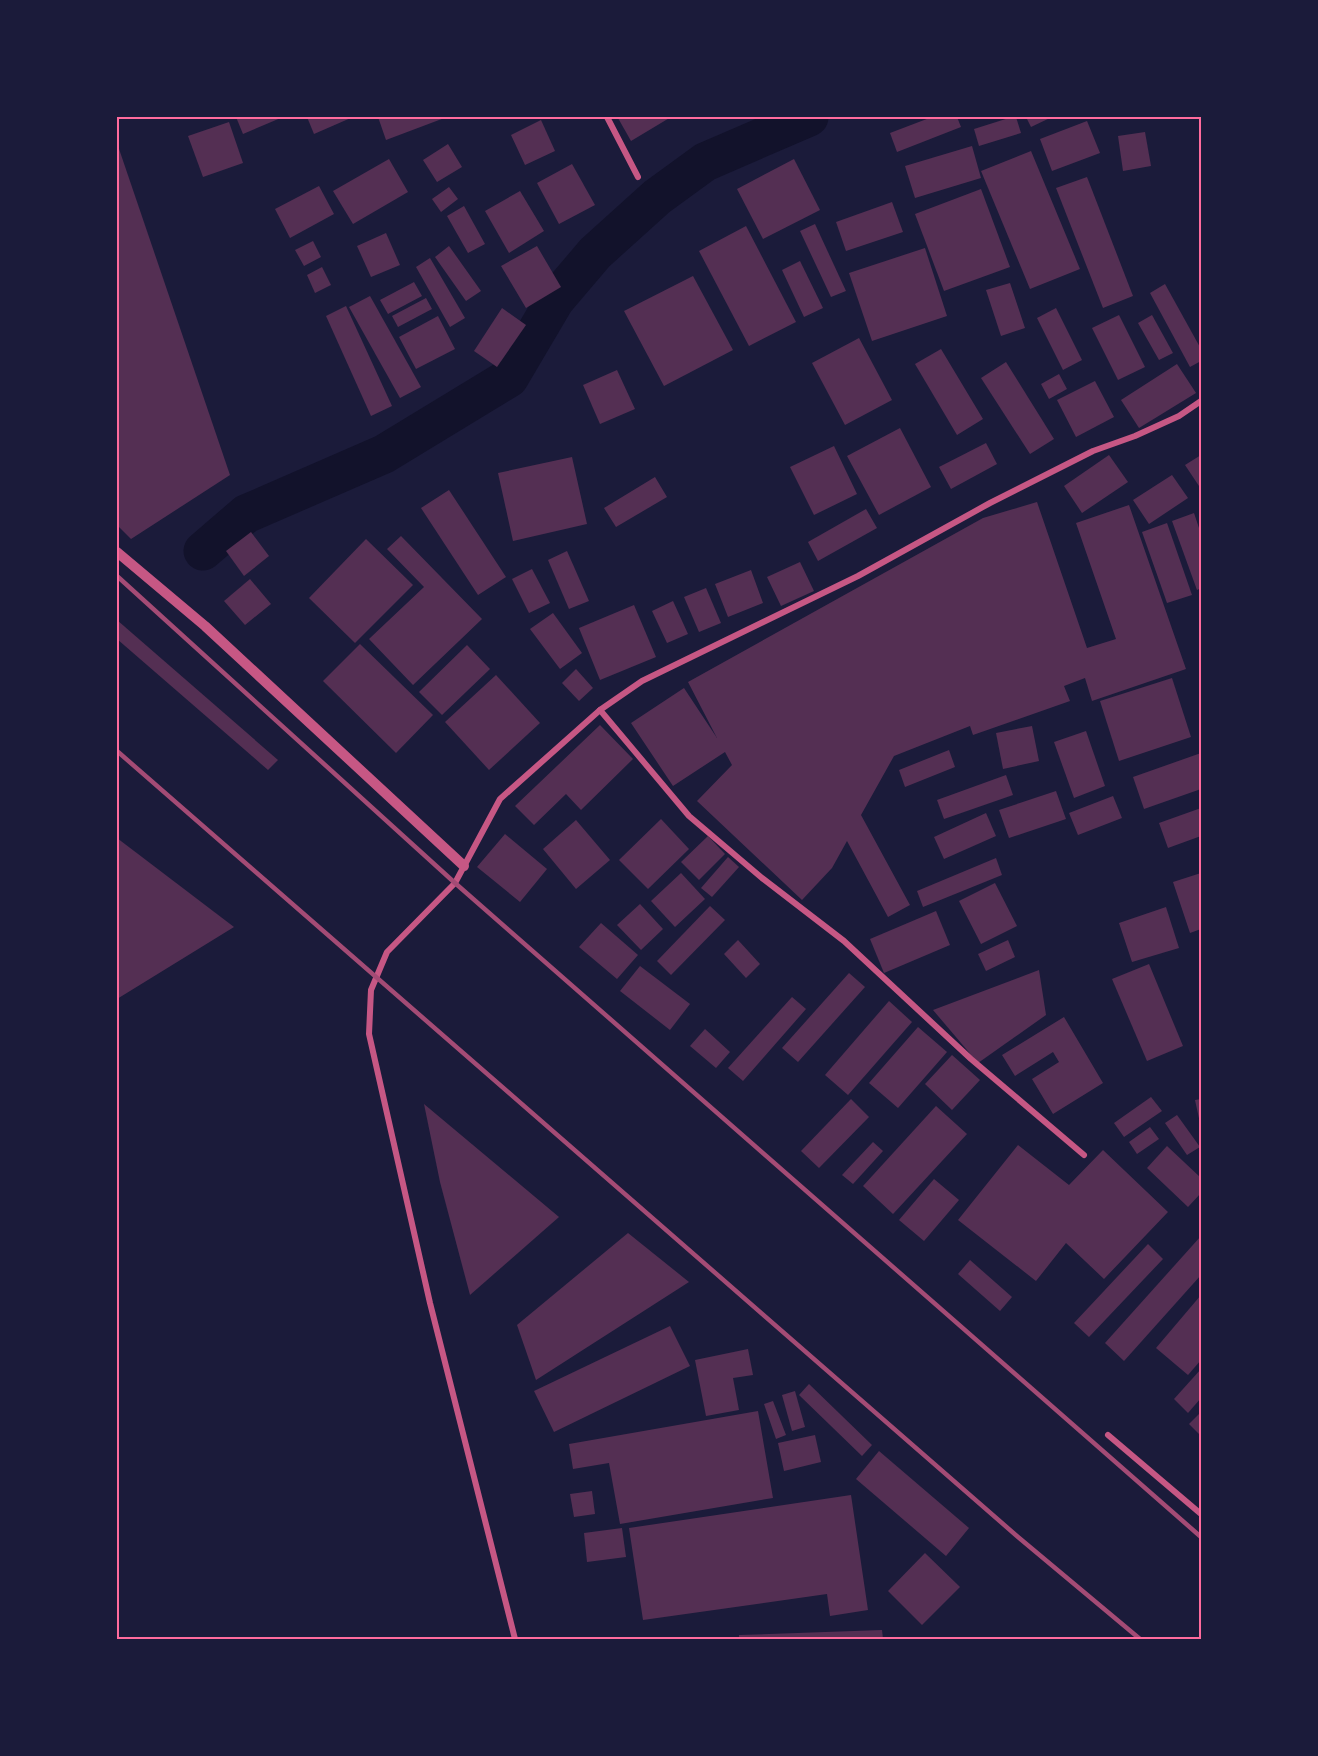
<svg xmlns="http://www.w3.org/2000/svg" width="1318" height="1756" font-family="'Work Sans',sans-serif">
<rect width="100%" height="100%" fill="#1b1b3a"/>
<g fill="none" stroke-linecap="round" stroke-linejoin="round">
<!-- canal -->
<polyline stroke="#12122b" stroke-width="39" points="203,551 246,514 384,454 509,378 555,300 595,253 657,197 705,162 809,117"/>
</g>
<!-- building -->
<g fill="#542f53">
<polygon points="236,117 283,117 243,134"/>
<polygon points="307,117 353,117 314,134"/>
<polygon points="378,117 447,117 386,140"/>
<polygon points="620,117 671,117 631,141 618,118"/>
<polygon points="932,117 957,117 961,127 897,152 890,133"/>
<polygon points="1012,117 1016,117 1021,133 979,146 974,129"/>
<polygon points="1026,117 1052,117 1031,127"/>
<polygon points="541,120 555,151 525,165 511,135"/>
<polygon points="1087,121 1100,153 1052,171 1040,139"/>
<polygon points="229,122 243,163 203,177 188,136"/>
<polygon points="1145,132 1151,166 1123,171 1118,136"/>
<polygon points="117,143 230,475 131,539 117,525"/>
<polygon points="448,144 462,167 437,182 423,160"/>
<polygon points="972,146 981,178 915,198 905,166"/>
<polygon points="1031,151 1080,269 1030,289 981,171"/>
<polygon points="389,159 408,192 353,224 333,191"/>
<polygon points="794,159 820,210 763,239 737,189"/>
<polygon points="572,164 595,205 559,224 537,183"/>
<polygon points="1087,177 1133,296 1103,308 1056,188"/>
<polygon points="319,186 334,214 290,238 275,209"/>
<polygon points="449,187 458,199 441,212 432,199"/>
<polygon points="981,189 1010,267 944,291 915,214"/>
<polygon points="520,191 544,231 509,253 485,211"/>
<polygon points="892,202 903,232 846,251 836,222"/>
<polygon points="464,206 485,244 468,253 447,216"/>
<polygon points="815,224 846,291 831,297 800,231"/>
<polygon points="746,226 796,322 749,346 699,251"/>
<polygon points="386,233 400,265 371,277 357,246"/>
<polygon points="313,241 321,257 304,266 295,250"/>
<polygon points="449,246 481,291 466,301 435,257"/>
<polygon points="537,246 561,287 526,308 501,266"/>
<polygon points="925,248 947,316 872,341 849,273"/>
<polygon points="430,258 465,318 450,327 416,267"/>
<polygon points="800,261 823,308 804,317 782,270"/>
<polygon points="322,267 331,285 315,293 307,275"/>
<polygon points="693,276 733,350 664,386 624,311"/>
<polygon points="414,282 422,296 388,314 380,300"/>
<polygon points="1010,283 1025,328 1001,336 986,290"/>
<polygon points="1165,284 1201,349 1201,361 1190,367 1150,293"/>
<polygon points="370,296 421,387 400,398 349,307"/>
<polygon points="426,298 432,309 398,327 392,316"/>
<polygon points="346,306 392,406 371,416 326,316"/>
<polygon points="502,308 526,325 497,367 474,351"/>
<polygon points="1056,308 1082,360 1063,370 1037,318"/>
<polygon points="1119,315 1145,367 1118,380 1092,328"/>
<polygon points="1152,315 1173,353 1159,360 1138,323"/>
<polygon points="438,316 455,349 416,369 399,337"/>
<polygon points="859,338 892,400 845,425 812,363"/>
<polygon points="941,349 983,419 957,435 915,364"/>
<polygon points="1006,362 1054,439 1030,454 981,378"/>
<polygon points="1177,364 1196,393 1139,428 1121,400"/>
<polygon points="617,370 635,409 600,424 583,385"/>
<polygon points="1059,374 1067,389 1049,399 1041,384"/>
<polygon points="1095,381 1114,417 1076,437 1057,400"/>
<polygon points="900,428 931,487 879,515 847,456"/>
<polygon points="986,443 997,464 951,489 939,467"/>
<polygon points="834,446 857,494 814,515 790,467"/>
<polygon points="1109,455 1128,482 1082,513 1064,486"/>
<polygon points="1201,455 1201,489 1185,465"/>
<polygon points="572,457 587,524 513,541 498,473"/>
<polygon points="1172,475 1188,498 1149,524 1133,500"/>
<polygon points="655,477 667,497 616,527 604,508"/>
<polygon points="449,490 506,577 478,595 421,508"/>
<polygon points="1037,502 1087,648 1116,639 1076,523 1129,505 1186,669 1092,701 1085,678 1064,686 1070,701 973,735 970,726 894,756 861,815 910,905 888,917 847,841 832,868 802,900 697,801 732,765 725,752 673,786 631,723 684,688 717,738 688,682 983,518"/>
<polygon points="866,509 877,528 818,561 808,542"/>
<polygon points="1194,513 1201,534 1201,588 1197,590 1172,521"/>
<polygon points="1167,523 1192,595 1167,603 1142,532"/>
<polygon points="251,532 269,556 244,576 226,551"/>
<polygon points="401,536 482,619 413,685 369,639 424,587 387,549"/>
<polygon points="366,539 413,585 355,643 309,598"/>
<polygon points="567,551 589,601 569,609 548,560"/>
<polygon points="800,562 814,591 781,606 767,577"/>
<polygon points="532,569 550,603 529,613 512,579"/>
<polygon points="751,570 763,603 728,617 715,584"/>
<polygon points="250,579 271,604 245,625 224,601"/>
<polygon points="706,588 721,623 699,632 684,597"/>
<polygon points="673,601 688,634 667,643 652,611"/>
<polygon points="634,605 656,657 600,680 579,628"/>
<polygon points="553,613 582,653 560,669 530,629"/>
<polygon points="117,620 278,760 268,770 117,639"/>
<polygon points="360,644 433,715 396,753 323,681"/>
<polygon points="467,645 490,669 442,715 419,692"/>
<polygon points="576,669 593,688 579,701 562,683"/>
<polygon points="496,675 540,723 489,770 445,722"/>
<polygon points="1172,678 1191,737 1119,761 1100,701"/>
<polygon points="600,725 633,759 581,810 566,794 534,825 515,806"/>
<polygon points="1032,726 1039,761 1003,769 996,733"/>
<polygon points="1086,731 1105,786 1074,798 1054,742"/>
<polygon points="949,750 955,767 905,787 899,770"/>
<polygon points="1201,753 1201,789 1144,809 1133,777"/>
<polygon points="1006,775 1013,795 944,819 937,800"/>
<polygon points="1056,791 1066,819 1009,838 999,810"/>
<polygon points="1113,796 1122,818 1078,835 1069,813"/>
<polygon points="1201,808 1201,836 1168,848 1159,823"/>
<polygon points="986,813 996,836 944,859 934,837"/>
<polygon points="661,819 689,849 648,889 619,860"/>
<polygon points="576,820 610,860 576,889 543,849"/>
<polygon points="505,834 547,869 520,902 477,867"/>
<polygon points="708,836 725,854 699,880 681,862"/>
<polygon points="117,838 234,927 117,999"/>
<polygon points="728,857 739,867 712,897 701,888"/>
<polygon points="996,858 1002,875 923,907 917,891"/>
<polygon points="681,873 705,899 675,927 651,901"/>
<polygon points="1201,873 1201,929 1190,933 1173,882"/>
<polygon points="995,883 1017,926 981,944 959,901"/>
<polygon points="640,904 663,929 641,950 617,925"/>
<polygon points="710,906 725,920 671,975 657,961"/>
<polygon points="1166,907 1179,948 1132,962 1119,923"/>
<polygon points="936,911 950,945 884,973 870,939"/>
<polygon points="601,923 638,955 617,979 579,947"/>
<polygon points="738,940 760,964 746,978 724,954"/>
<polygon points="1008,940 1015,957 986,971 978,954"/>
<polygon points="1149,964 1183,1046 1147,1061 1112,979"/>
<polygon points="640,966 690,1004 670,1030 620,991"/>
<polygon points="1039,970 1046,1015 978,1063 933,1010"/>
<polygon points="849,973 865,987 798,1062 782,1048"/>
<polygon points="792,997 806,1009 743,1081 728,1068"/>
<polygon points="889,1001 912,1022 848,1095 825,1075"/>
<polygon points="1064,1017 1103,1083 1053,1114 1032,1079 1059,1062 1053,1052 1015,1076 1002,1055"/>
<polygon points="918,1027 947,1052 898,1108 869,1083"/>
<polygon points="705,1029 730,1052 716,1068 690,1046"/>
<polygon points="952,1055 980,1080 952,1110 925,1084"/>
<polygon points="1151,1097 1162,1111 1124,1137 1114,1123"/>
<polygon points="851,1099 869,1117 819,1168 801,1151"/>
<polygon points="1201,1099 1201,1123 1200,1123 1195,1100"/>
<polygon points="424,1104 559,1217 470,1295 440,1182"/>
<polygon points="936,1106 967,1134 893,1214 863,1186"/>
<polygon points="1177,1115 1200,1147 1187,1155 1165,1123"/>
<polygon points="1150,1127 1159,1139 1137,1154 1129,1142"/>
<polygon points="873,1142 883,1151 853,1184 842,1175"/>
<polygon points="1018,1145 1069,1185 1103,1150 1168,1212 1104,1279 1066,1243 1036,1281 958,1220"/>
<polygon points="1167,1146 1201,1178 1201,1193 1188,1207 1147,1168"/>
<polygon points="934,1179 959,1200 924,1241 899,1220"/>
<polygon points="628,1233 689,1282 536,1380 517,1325"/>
<polygon points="1201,1236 1201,1275 1124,1361 1105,1343"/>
<polygon points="1148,1244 1163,1259 1089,1337 1074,1323"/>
<polygon points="970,1260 1012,1297 1000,1311 958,1274"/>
<polygon points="1201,1295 1201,1360 1188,1375 1156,1348"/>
<polygon points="670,1326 690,1366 554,1432 534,1391"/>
<polygon points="748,1349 753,1375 733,1378 739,1410 706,1416 695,1360"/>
<polygon points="1201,1369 1201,1398 1188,1413 1174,1399"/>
<polygon points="809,1384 872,1445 862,1456 799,1395"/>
<polygon points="795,1391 805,1427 792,1431 782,1395"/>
<polygon points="773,1401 786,1435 776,1439 764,1404"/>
<polygon points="758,1411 773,1498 620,1524 609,1463 573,1469 569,1444"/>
<polygon points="1201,1412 1201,1436 1189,1424"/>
<polygon points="815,1435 821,1462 784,1471 778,1443"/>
<polygon points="879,1451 969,1528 946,1556 856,1479"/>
<polygon points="592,1491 595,1514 574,1517 570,1494"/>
<polygon points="851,1495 868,1610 830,1616 827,1594 643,1620 629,1528"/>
<polygon points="622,1528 626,1557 587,1562 584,1533"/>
<polygon points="925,1553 960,1587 922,1625 888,1591"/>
<polygon points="882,1630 883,1639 739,1639 739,1635"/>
</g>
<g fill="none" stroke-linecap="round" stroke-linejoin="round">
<!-- minor -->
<g stroke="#c65784" stroke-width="6">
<polyline points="607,117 638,177"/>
<polyline points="600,710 689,816 762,878 844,941 971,1059 1084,1155"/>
<polyline points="1108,1435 1201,1514"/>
<polyline points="515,1639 430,1303 369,1034 371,990 387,952 455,883 500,799 600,710 642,681 858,576 990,503 1093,451 1135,436 1179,416 1201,401"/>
</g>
<!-- tertiary -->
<polyline stroke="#c65784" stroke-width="10" points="117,552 205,626 464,866"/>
<!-- rail -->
<g stroke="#a44b75" stroke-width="4.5">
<polyline points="117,576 455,883 1201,1537"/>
<polyline points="117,751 1018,1537 1140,1639"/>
</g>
</g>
<!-- border -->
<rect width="1318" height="1756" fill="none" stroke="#1b1b3a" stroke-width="237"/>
<rect x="118" y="118" width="1082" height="1520" fill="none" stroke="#ff6b9d" stroke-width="2"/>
</svg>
